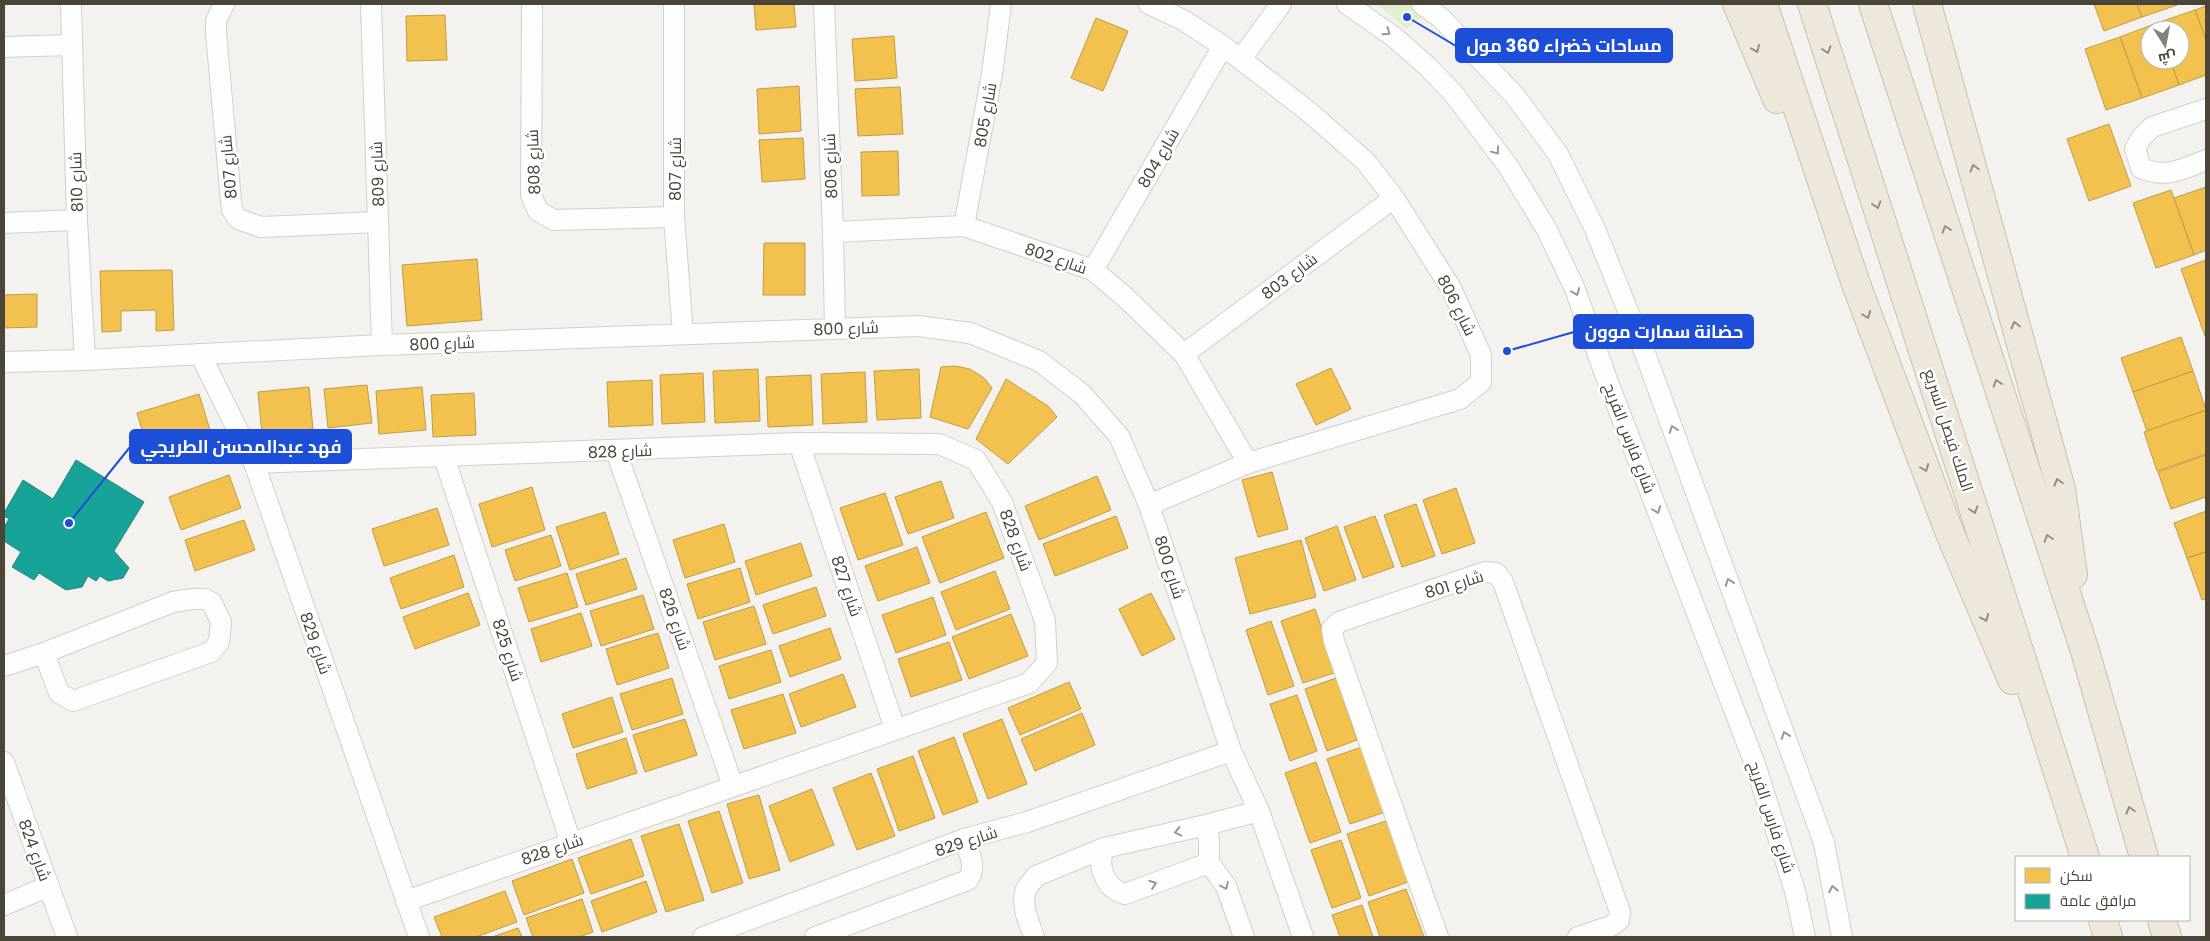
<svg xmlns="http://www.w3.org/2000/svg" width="2210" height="941" font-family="Poppins,Cairo,sans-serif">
<rect width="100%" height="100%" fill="#f4f2ee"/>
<!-- green -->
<polygon fill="#e1eecf" points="1377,4 1410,4 1423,16 1407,29"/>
<!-- homes -->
<g fill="#f2c14e" stroke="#c09c48">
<polygon points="754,4 794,4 796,27 756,30"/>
<polygon points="2094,4 2137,4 2142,17 2104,31"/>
<polygon points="2137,4 2177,4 2177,5 2142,17"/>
<polygon points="2206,6 2206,40 2195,10"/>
<polygon points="2195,10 2206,40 2206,75 2179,85 2170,60 2180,60 2180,30 2159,30 2157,23"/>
<polygon points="445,15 447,60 407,61 406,16"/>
<polygon points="1096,18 1128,31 1103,91 1071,78"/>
<polygon points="2157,23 2159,30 2150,30 2150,60 2170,60 2179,85 2142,98 2120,37"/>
<polygon points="894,36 897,78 855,81 852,39"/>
<polygon points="2120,37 2142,98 2106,110 2085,49"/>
<polygon points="799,86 801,131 759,134 757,89"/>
<polygon points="900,87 903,134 858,136 855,89"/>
<polygon points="2109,124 2131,186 2089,201 2067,139"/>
<polygon points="803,138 805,179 762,182 759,140"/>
<polygon points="898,151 899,195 862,196 861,152"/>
<polygon points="2206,187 2206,250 2194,255 2174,198"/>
<polygon points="2171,190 2194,255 2156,268 2133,203"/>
<polygon points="764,243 805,243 805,295 763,295"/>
<polygon points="477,259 482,320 407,326 402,265"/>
<polygon points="2206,260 2206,336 2205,336 2181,269"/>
<polygon points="172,270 174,330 156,331 156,310 121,311 121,331 102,332 100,271"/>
<polygon points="37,294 37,327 4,328 4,295"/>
<polygon points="2181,337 2193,371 2133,392 2121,358"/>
<polygon points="955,366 970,369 984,378 992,388 968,429 930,417 941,367"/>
<polygon points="1331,368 1351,409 1316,425 1296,384"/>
<polygon points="758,369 760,421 715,423 713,371"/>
<polygon points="919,369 921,418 877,420 874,371"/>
<polygon points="2193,371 2206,410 2147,431 2133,392"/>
<polygon points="865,372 867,422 823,424 821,374"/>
<polygon points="703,373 705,422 662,424 660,375"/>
<polygon points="811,375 813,425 768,427 766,377"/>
<polygon points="1006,379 1048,406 1057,417 1008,464 976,439"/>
<polygon points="652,380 653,425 609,427 607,382"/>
<polygon points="367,385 372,423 328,428 324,389"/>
<polygon points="309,387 313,429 262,435 258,392"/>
<polygon points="422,387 426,430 379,434 376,391"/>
<polygon points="474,393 476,435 433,437 431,395"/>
<polygon points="199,394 210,430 148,450 137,413"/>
<polygon points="2206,410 2206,454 2157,471 2144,432"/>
<polygon points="2206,455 2206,497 2171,509 2158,472"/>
<polygon points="1272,472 1288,529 1258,537 1242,480"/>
<polygon points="229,475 241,508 181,530 169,497"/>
<polygon points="1097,476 1111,510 1039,540 1025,506"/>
<polygon points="941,481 954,518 908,534 895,497"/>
<polygon points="532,487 545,530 492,547 479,504"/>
<polygon points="1456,488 1475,543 1442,554 1423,500"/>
<polygon points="885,493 903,545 858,560 840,508"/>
<polygon points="1416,504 1435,556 1402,567 1384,515"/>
<polygon points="437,508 449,545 384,566 372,529"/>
<polygon points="2206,511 2206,552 2187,558 2174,523"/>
<polygon points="605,512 619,554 570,570 556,527"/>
<polygon points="986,512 1004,558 940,583 922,537"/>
<polygon points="1116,516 1128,548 1055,576 1043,544"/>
<polygon points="1375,516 1394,567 1363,578 1344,527"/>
<polygon points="244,520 255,550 195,571 185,540"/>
<polygon points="724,524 735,562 685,578 673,540"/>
<polygon points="1337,526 1356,580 1324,591 1305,538"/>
<polygon points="551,535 561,566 515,581 505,550"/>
<polygon points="1301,540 1316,597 1250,614 1235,558"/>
<polygon points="801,543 812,576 756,595 745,561"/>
<polygon points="917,547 930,583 878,601 865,566"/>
<polygon points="2206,552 2206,599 2202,600 2187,558"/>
<polygon points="454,555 464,587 401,609 390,578"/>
<polygon points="626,558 637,589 586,605 576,574"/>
<polygon points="740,568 750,602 698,619 687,584"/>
<polygon points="995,571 1010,609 956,630 941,592"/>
<polygon points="567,573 578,607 529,622 518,588"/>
<polygon points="816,587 826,616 773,634 763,605"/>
<polygon points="468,593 480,625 415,649 403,617"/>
<polygon points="1151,593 1175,639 1142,656 1119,609"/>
<polygon points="643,595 654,629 601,646 590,611"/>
<polygon points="933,597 946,635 896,653 882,615"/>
<polygon points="754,606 766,644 715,660 703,622"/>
<polygon points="1315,609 1337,672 1303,683 1281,621"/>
<polygon points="581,613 592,646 541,662 531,629"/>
<polygon points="1011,614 1028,656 969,679 952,637"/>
<polygon points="1271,621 1294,686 1268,695 1246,630"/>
<polygon points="830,628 841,659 790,677 779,646"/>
<polygon points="658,633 669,668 617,685 606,649"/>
<polygon points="949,642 962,680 911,697 898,659"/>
<polygon points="771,650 781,682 729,699 719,666"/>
<polygon points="843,674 856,707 801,727 789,694"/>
<polygon points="672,678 683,714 632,730 620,694"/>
<polygon points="1336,678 1357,740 1327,751 1305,689"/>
<polygon points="1069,682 1081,709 1020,735 1008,708"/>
<polygon points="783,694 796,733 744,749 731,710"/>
<polygon points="1297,695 1317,751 1290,761 1270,704"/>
<polygon points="612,697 623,732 573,748 562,714"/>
<polygon points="1082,713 1095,745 1035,771 1021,739"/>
<polygon points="685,719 697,755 645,772 633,735"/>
<polygon points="1002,719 1027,784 988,799 963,734"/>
<polygon points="954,737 978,802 943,815 918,751"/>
<polygon points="626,738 637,773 587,789 576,754"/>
<polygon points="1362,747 1385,812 1350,824 1327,759"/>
<polygon points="913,756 935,818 899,831 877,769"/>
<polygon points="1316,762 1341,832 1310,843 1285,773"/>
<polygon points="871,773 895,836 857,850 833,788"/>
<polygon points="812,789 834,845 790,862 769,806"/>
<polygon points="759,795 780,870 749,879 727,804"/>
<polygon points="719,811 743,883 712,893 688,821"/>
<polygon points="1386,821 1408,882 1369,896 1347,834"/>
<polygon points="679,824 704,900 666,912 641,836"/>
<polygon points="631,839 644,876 591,894 578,858"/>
<polygon points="1341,840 1361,898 1332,908 1311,850"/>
<polygon points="572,859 584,893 524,915 512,881"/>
<polygon points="646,881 657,912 602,932 591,901"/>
<polygon points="1406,889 1424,937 1380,937 1368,902"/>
<polygon points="505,891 517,922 476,937 442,937 434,917"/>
<polygon points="582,899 593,932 579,937 533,937 526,918"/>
<polygon points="1362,905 1373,937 1340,937 1332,915"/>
<polygon points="518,928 522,937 492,937"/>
</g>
<!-- public -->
<polygon fill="#17a398" stroke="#27867c" points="76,460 144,502 114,551 129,568 123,578 108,581 100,576 96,581 88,576 82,587 66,590 39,573 34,580 12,567 21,552 4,541 4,527 9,519 4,516 4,513 23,480 53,499"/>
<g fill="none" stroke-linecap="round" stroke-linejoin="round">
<defs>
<g id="minor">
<polyline points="71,4 77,220 85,360"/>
<polyline points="224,4 216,21 216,33 231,201 232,210 238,219 261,227 378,222"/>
<polyline points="371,4 382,345"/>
<polyline points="532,4 531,195 538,211 554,220 674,217"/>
<polyline points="674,4 674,217 683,334"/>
<polyline points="824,4 833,232 835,328"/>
<polyline points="1149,4 1183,20 1223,46 1308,111 1365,161 1394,198 1451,288 1481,355 1481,382 1460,399 1248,463 1149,505"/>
<polyline points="1347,4 1394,37 1428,67 1453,93 1508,166 1547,230 1575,289 1606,377 1755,764 1795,891 1805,937"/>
<polyline points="1422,4 1442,19 1515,96 1558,154 1595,229 1646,356 1824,843 1842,937"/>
<polyline points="4,47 72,45"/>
<polyline points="1241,59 1281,4"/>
<path d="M2206,109L2152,127L2141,138L2135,149L2141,168C2166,179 2182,169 2206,160"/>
<polyline points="4,223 77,220"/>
<polyline points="964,226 992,74 1001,4"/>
<polyline points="833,232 964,226 1093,270 1125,297 1184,354 1248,463"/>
<polyline points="1093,270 1223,46"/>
<polyline points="200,354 254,463 419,937"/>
<polyline points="1184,354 1394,198"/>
<polyline points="4,362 85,360 382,345 918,326 970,333 1039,361 1082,394 1119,436 1149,505 1231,751 1259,811 1303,937"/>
<polyline points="799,443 895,729"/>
<polyline points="616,451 733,786"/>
<polyline points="444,457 571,843"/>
<polyline points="254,463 799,443 939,444 976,460 1002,502 1045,621 1047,663 1029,683 406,901"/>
<polyline points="4,666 44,653 173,602 193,599 205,599 212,603 221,622 219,642 211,652 73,701 59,693 44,653"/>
<polyline points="4,762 67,937"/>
<polyline points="1206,825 1209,839 1209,863 1226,886 1244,937"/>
<path d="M1209,863L1125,894C1106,889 1096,867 1104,848L1206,825L1259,811"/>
<polyline points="4,905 49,886"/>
<polyline points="703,937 964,839 1027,822 1231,751"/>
<path d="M815,937L968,880C977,867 969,853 964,839"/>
<polyline points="1034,937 1025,911 1024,898 1026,889 1036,876 1104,848"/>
<polyline points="1438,937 1334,641 1332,629 1339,622 1485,572 1496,573 1503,582 1620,912 1619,920 1611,926 1578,937"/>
</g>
<g id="highway">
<polyline points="1737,4 1777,99"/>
<polyline points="1763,4 1856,284 1949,531 2012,680"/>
<polyline points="1812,4 2085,857"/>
<polyline points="1873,4 2085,651 2144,857"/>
<polyline points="1927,4 2061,489 2073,575"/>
<polyline points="2103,920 2108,937"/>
<polyline points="2162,920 2167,937"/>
</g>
</defs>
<!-- minor casing -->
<use href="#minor" stroke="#d2d0cb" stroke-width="22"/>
<!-- highway casing -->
<use href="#highway" stroke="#ccbfa9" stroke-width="30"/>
<!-- minor -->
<use href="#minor" stroke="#fdfdfc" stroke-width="20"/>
<!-- highway -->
<use href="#highway" stroke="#ede8db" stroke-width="28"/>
</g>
<!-- one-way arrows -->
<defs><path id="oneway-chevron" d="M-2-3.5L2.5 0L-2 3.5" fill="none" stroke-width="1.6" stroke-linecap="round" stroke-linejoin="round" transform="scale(1.25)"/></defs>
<g stroke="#9b9791">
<use href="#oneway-chevron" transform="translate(1387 32) rotate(35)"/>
<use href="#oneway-chevron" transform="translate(1496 151) rotate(53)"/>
<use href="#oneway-chevron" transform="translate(1576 292) rotate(69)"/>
<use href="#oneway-chevron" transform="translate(1673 429) rotate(-110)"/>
<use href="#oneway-chevron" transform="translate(1657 510) rotate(69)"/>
<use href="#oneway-chevron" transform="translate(1729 582) rotate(-110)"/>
<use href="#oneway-chevron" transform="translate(1785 735) rotate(-110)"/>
<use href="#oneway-chevron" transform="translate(1178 832) rotate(167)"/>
<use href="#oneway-chevron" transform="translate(1153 884) rotate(-20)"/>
<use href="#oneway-chevron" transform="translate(1225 886) rotate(65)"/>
<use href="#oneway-chevron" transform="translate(1833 889) rotate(-101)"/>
</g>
<g stroke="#948e82">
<use href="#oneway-chevron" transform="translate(1756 49) rotate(67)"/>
<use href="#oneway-chevron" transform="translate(1827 50) rotate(72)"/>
<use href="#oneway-chevron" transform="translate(1974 168) rotate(-106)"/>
<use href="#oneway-chevron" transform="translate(1877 205) rotate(72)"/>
<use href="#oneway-chevron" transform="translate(1946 229) rotate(-108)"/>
<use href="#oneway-chevron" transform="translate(1867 315) rotate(69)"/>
<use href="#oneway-chevron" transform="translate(2015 325) rotate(-105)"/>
<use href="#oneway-chevron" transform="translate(1997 383) rotate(-108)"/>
<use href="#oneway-chevron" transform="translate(1925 468) rotate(69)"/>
<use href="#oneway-chevron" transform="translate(2058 482) rotate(-106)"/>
<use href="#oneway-chevron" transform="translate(1974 510) rotate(72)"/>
<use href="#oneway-chevron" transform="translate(2048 538) rotate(-108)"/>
<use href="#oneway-chevron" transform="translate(1985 618) rotate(67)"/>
<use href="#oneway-chevron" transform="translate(2130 810) rotate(-106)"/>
</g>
<g text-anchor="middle" stroke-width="5" stroke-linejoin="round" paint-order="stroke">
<!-- street labels -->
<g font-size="16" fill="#4b4439" stroke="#fff">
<text transform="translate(985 115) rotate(-80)" y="6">شارع 805</text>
<text transform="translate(1158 158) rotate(-60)" y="6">شارع 804</text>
<text transform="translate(533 162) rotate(-92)" y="6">شارع 808</text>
<text transform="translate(830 166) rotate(-92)" y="6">شارع 806</text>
<text transform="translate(228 167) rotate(-95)" y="6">شارع 807</text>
<text transform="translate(675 169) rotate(-90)" y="6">شارع 807</text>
<text transform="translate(377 174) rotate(-92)" y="6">شارع 809</text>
<text transform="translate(76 182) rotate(-92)" y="6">شارع 810</text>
<text transform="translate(1056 258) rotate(19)" y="6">شارع 802</text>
<text transform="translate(1289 276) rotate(-37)" y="6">شارع 803</text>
<text transform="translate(1457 305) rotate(63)" y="6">شارع 806</text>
<text transform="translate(846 328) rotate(-2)" y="6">شارع 800</text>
<text transform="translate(442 343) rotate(-2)" y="6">شارع 800</text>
<text transform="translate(1949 430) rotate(72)" y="6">الملك فيصل السريع</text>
<text transform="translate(1630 438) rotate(69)" y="6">شارع فارس الفريح</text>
<text transform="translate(620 451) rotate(-2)" y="6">شارع 828</text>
<text transform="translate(1016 540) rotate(70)" y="6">شارع 828</text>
<text transform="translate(1170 567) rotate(72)" y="6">شارع 800</text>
<text transform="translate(1454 584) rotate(-17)" y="6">شارع 801</text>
<text transform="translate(847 586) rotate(71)" y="6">شارع 827</text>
<text transform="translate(675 619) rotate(71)" y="6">شارع 826</text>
<text transform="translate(316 643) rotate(71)" y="6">شارع 829</text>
<text transform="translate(508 650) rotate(72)" y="6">شارع 825</text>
<text transform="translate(1772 817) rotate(72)" y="6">شارع فارس الفريح</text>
<text transform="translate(966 841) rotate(-18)" y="6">شارع 829</text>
<text transform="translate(552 849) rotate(-19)" y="6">شارع 828</text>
<text transform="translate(35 850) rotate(70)" y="6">شارع 824</text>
</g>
</g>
<!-- callouts -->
<path fill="none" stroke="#1d4ed8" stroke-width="2" d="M1407 17L1456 46M1507 351L1574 332M69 523L130 447"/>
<g fill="#1d4ed8" stroke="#fff" stroke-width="2">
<circle cx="1407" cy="17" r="5"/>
<circle cx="1507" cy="351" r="5"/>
<circle cx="69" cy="523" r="5"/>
</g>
<g fill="#1d4ed8" stroke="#1d4ed8" stroke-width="2">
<rect x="1456" y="29" width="216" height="33" rx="5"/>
<rect x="1574" y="315" width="179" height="33" rx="5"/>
<rect x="130" y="430" width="221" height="33" rx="5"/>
</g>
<g font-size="18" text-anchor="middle" font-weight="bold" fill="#fff">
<text x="1564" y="52">مساحات خضراء 360 مول</text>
<text x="1664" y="338">حضانة سمارت موون</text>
<text x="241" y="453">فهد عبدالمحسن الطريجي</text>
</g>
<!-- border -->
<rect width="2210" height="941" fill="none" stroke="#4b4439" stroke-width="10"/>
<!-- legend -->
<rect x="2015" y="856" width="175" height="65" fill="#ffffff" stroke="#b7b4b0"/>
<rect x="2025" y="868" width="25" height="15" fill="#f2c14e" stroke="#b7b4b0"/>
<text x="2060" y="881" font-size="15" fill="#4b4439">سكن</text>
<rect x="2025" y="894" width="25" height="15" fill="#17a398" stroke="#b7b4b0"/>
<text x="2060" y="906" font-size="15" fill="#4b4439">مرافق عامة</text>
<!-- north arrow -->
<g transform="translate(2165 45) rotate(169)"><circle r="24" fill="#ffffff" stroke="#b7b4b0"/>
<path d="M0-4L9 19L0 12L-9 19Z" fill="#868178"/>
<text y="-8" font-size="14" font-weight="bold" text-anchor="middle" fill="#4b4439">ش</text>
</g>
</svg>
